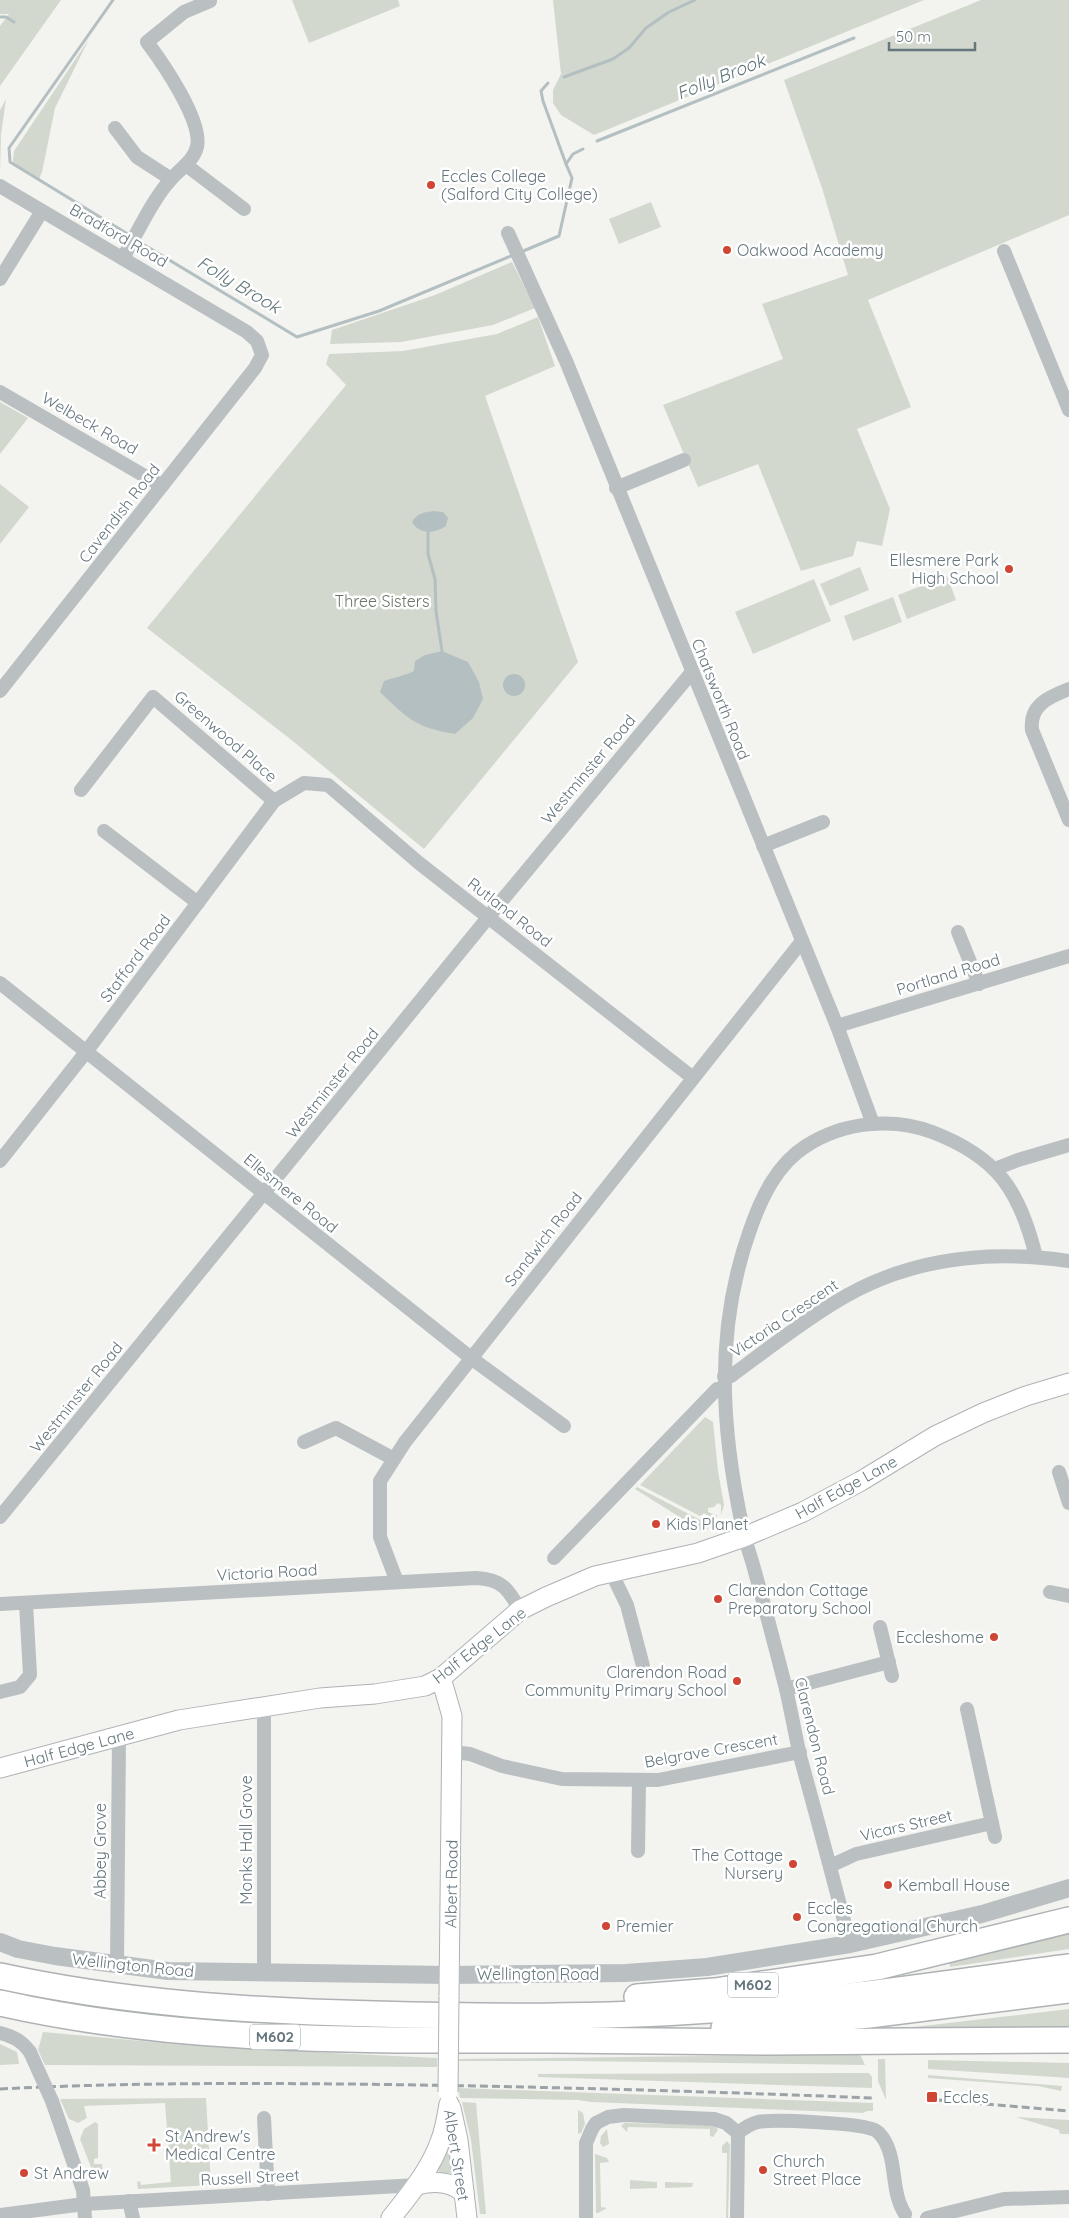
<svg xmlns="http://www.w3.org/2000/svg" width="1069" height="2218" font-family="Quicksand,sans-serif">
<rect width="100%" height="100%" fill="#f3f3f0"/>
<!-- green -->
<g fill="#d3d8cf">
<polygon points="0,0 61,0 0,86 0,26 9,14 0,14"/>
<polygon points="292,0 398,0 400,6 309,43"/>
<polygon points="553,0 924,0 594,135 561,115 553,103 553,90 561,74"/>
<polygon points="981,0 1069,0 1069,215 868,300 911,407 857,429 890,509 882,546 857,541 853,556 801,571 758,464 698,487 663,405 783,359 762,304 848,275 822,188 784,80"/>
<polygon points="89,39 55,108 42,172 39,179 16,166 13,161 14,151"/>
<polygon points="6,99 1,135 0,173 0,110"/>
<polygon points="651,202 661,227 619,244 609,219"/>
<polygon points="512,262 535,308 493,325 401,342 330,344 332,330 435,295"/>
<polygon points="538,317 555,366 485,396 578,662 424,849 289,738 147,628 346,385 326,364 329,354 403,351 497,334"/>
<polygon points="0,402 28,418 0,454"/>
<polygon points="0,484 29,507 0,544"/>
<polygon points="860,567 869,590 830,606 820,584"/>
<polygon points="947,576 956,600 907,619 898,595"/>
<polygon points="814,579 831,621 753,654 735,612"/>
<polygon points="893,597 902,622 853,641 844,616"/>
<path d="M705,1417L713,1422L718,1471L724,1505L721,1515V1505L718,1503L714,1507L708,1508V1512L718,1516C713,1519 708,1516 704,1513L700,1516L640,1485Z"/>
<polygon points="637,1487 710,1525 705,1533 635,1489"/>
<polygon points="1069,1931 1069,1949 950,1967 949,1960"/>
<polygon points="1069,2009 1069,2031 879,2031"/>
<polygon points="43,2032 208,2047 437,2058 437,2067 45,2065 38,2050"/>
<polygon points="0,2044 17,2052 19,2064 0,2065"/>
<polygon points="860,2054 865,2065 572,2061 458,2061 458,2059"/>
<polygon points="878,2059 885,2059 886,2100 878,2081"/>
<polygon points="928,2060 1069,2063 1069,2078 928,2069"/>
<polygon points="869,2073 872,2077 872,2088 538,2077 538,2074"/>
<polygon points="928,2075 1062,2086 1061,2091 1038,2086 928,2078"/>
<polygon points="458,2088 873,2103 873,2111 867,2111 863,2113 591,2102 578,2100 460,2098"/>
<polygon points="206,2098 211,2185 138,2189 137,2182 140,2181 141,2185 171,2182 165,2103 84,2106 87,2118 78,2123 69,2119 60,2099"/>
<polygon points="462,2102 476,2103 486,2214 480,2214 471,2140"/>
<polygon points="578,2110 583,2113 585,2124 581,2133 578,2134"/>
<polygon points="1016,2117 1069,2120 1069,2134 1060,2134 1059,2130"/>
<polygon points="95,2122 98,2124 98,2158 94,2159 94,2164 102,2164 103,2179 99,2179 92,2170 80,2139 84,2129"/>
<polygon points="624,2123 715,2125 718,2130 713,2137 710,2136 710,2129 628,2127 627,2132 621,2126"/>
<polygon points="607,2129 609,2144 603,2147 600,2143 601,2136"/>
<polygon points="447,2134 457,2169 451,2173 440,2173 434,2166"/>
<polygon points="727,2141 730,2145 728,2218 726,2218 727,2153 722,2153 722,2146"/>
<polygon points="595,2154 607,2158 609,2162 600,2163 601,2207 607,2208 598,2213 596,2213"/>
<polygon points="630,2180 657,2182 657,2188 630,2189"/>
<polygon points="665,2182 693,2183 692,2187 665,2188"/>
</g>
<!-- water -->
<g fill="#b3bfc1">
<path d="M434,511L443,512L448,518L446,526C434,534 420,535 412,522C417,513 425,512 434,511Z"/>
<path d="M442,651L468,662L479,682L483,699L473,718L455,734C416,728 407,718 380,692L384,681C394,677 405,676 414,671L415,661L425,655Z"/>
<circle cx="514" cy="685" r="11"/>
</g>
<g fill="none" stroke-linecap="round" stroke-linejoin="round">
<!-- stream -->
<g stroke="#b3bfc1" stroke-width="3">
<polyline points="113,0 9,148 10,162 131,236"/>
<polyline points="0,17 6,17 14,22"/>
<polyline points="564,77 613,59 629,48 646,28 669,12 695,0"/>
<polyline points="548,83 541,91 543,101 566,164"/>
<polyline points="597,141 854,38"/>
<polyline points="136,240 297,337 379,311 513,255"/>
<polyline points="521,252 559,236 572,178 566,164 573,154 583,149"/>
<polyline points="428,533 428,554 435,579 436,611 442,651"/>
</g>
<defs>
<g id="secondary">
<polyline points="441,1678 452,1716 449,1997"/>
<polyline points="0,1768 179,1720 320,1698 375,1694 425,1686 441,1678 520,1610 546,1597 595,1576 698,1553 744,1537 803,1512 861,1481 935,1436 983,1413 1026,1396 1069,1383"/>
<polyline points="451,2108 458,2140 467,2218"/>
<path d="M417,2185C433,2181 451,2181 464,2193"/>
<path d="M391,2218C410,2194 430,2170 440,2142C445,2130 447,2116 449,2104"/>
</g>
<g id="motorway">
<path d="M0,1976C123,2003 250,2011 375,2014C487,2017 599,2018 710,2010C830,2001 950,1983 1069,1967"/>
<polyline points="637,1997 715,1991 877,1967 1069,1920"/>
<path d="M0,2003C181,2044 368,2040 552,2040C624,2040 696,2042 767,2042C868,2042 969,2041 1069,2040"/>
<polyline points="724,2028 869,2015 1069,1990"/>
</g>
</defs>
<!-- secondary casing -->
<use href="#secondary" stroke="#adb3b5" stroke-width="21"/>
<!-- motorway casing -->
<use href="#motorway" stroke="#aeb2b4" stroke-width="28"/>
<!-- minor -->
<g stroke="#babfc1" stroke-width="14">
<polyline points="115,128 137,157 171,179"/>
<polyline points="186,165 244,209"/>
<polyline points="0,186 247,332 257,341 262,355 255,368 0,691"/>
<polyline points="508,233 566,361 837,1026 873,1124"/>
<polyline points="1004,251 1069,410"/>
<path d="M123,258C138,232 154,195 176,174C184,166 194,159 197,147C203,121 162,62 147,42L184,12L210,1"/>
<polyline points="0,279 42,211"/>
<polyline points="0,392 162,486"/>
<polyline points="616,488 684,460"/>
<path d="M1069,689C1049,697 1029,705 1032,730L1069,820"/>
<polyline points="81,790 153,697 274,801"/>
<polyline points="104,831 198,903"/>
<polyline points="763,846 823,822"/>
<polyline points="958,932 979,984"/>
<polyline points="0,983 471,1358 564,1426"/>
<polyline points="837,1026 1069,956"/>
<polyline points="0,1161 86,1052 274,801 304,783 328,785 419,863 693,1078"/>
<polyline points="995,1169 1018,1160 1069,1145"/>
<path d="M724,1376H731C765,1351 798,1325 834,1303C906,1258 986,1249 1069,1261"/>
<polyline points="304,1442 336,1428 394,1459"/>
<polyline points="1059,1472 1069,1503"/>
<polyline points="0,1517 499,904 692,672"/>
<polyline points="554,1558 717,1389 724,1389"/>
<polyline points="611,1572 627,1605 643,1666"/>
<polyline points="397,1582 380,1537 380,1481 405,1442 802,941"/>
<polyline points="1050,1592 1069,1596"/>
<path d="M0,1604L476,1578C502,1579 508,1589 520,1610"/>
<polyline points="880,1627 892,1676"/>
<polyline points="786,1689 889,1662"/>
<polyline points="0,1692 20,1687 30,1675 26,1604"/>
<polyline points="264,1707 264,1973"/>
<polyline points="967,1709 995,1837"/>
<polyline points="452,1752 470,1754 502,1766 562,1779 658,1780 800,1752"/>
<polyline points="638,1851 639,1781"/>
<polyline points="830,1866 856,1854 992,1823"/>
<path d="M850,1944C834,1881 817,1818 800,1756C795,1733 791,1711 786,1689C776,1650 766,1611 755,1572C752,1560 747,1547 744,1534C721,1431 714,1331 750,1230C761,1198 777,1164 806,1146C843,1122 892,1117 932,1132C998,1157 1020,1191 1036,1257"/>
<polyline points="117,1965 119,1736"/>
<path d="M0,2033C14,2037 21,2040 30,2052"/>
<polyline points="52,2101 83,2190 85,2218"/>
<polyline points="264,2118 268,2194"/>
<path d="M738,2133C744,2128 750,2124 758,2122C775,2119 855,2123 872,2129C877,2130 880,2134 883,2138C898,2161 890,2191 905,2214"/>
<polyline points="129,2201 133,2218"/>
<polyline points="0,2215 84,2204 417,2185"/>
<polyline points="586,2218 586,2143 592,2129 596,2123 608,2117 624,2115 714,2119 726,2123 738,2133"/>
<polyline points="737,2218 738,2133"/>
<polyline points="927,2218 1004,2199 1069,2197"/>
</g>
<!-- tertiary -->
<polyline stroke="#babfc1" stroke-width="18" points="0,1942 18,1949 55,1956 168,1971 449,1975 626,1973 707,1967 850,1944 982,1914 1069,1888"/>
<!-- secondary -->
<use href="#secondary" stroke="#fff" stroke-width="19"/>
<!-- motorway -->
<use href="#motorway" stroke="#fff" stroke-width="25"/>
<!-- rail -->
<g stroke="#9ca3a6" stroke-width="3" stroke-dasharray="8 4" stroke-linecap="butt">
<path d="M0,2089C115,2083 231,2083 346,2084C522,2086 697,2091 872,2098"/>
<polyline points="926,2099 1069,2111"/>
</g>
<defs>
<polyline id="secondary-bridge" points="448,2092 449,1997"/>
</defs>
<!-- secondary-bridge casing -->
<use href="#secondary-bridge" stroke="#adb3b5" stroke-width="21" stroke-linecap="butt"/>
<!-- minor-bridge -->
<polyline stroke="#babfc1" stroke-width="14" points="30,2052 52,2101"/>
<!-- secondary-bridge -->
<use href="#secondary-bridge" stroke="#fff" stroke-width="19"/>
</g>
<!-- markers -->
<g fill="#cf4634" stroke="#fff" stroke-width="2">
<circle cx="431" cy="185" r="5"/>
<circle cx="727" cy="250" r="5"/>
<circle cx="1009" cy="569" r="5"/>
<circle cx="656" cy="1524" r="5"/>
<circle cx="718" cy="1599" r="5"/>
<circle cx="994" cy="1637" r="5"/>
<circle cx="737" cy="1681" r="5"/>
<circle cx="793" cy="1864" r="5"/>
<circle cx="888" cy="1885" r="5"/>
<circle cx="797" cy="1917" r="5"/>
<circle cx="606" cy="1926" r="5"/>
<rect x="926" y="2091" width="12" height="12" rx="2.5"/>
<path d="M151.5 2137.5h5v5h5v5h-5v5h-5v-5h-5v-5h5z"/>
<circle cx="763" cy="2170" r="5"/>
<circle cx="24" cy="2173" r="5"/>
</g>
<g text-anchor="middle" stroke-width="5" stroke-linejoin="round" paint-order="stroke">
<!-- shield labels -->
<g fill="#fff" stroke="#939fa4" stroke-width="1">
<rect x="728" y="1972.5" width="50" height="25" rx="4"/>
<rect x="250" y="2024.5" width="50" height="25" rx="4"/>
</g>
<g font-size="15" font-weight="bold" fill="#65767d">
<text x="753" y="1990">M602</text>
<text x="275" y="2042">M602</text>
</g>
<!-- poi labels -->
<g font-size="16" fill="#65767d" stroke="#fff" text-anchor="start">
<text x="441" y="182">Eccles College<tspan x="441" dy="18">(Salford City College)</tspan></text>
<text x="737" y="256">Oakwood Academy</text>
<text x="999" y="566" text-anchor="end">Ellesmere Park<tspan x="999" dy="18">High School</tspan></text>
<text x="666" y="1530">Kids Planet</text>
<text x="728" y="1596">Clarendon Cottage<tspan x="728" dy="18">Preparatory School</tspan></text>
<text x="984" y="1643" text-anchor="end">Eccleshome</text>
<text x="727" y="1678" text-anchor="end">Clarendon Road<tspan x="727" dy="18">Community Primary School</tspan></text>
<text x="783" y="1861" text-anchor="end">The Cottage<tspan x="783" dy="18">Nursery</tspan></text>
<text x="898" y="1891">Kemball House</text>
<text x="807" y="1914">Eccles<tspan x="807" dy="18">Congregational Church</tspan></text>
<text x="616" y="1932">Premier</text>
<text x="943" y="2103">Eccles</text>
<text x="165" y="2142">St Andrew's<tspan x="165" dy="18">Medical Centre</tspan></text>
<text x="773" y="2167">Church<tspan x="773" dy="18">Street Place</tspan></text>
<text x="34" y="2179">St Andrew</text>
</g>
<!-- street labels -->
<g font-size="16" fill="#65767d" stroke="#fff">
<text transform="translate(119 235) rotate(30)" y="6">Bradford Road</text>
<text transform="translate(90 423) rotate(30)" y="6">Welbeck Road</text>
<text transform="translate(119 513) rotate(-52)" y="6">Cavendish Road</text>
<text transform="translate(721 699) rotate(68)" y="6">Chatsworth Road</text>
<text transform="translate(226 736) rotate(41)" y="6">Greenwood Place</text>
<text transform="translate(588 769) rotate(-50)" y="6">Westminster Road</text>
<text transform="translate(510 912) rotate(38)" y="6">Rutland Road</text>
<text transform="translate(135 958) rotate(-53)" y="6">Stafford Road</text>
<text transform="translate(948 974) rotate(-17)" y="6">Portland Road</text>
<text transform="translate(332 1083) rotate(-51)" y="6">Westminster Road</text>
<text transform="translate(291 1193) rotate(39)" y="6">Ellesmere Road</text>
<text transform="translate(543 1239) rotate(-52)" y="6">Sandwich Road</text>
<text transform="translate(784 1318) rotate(-34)" y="6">Victoria Crescent</text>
<text transform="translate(76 1397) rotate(-51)" y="6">Westminster Road</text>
<text transform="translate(846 1487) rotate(-29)" y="6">Half Edge Lane</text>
<text transform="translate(267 1572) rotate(-3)" y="6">Victoria Road</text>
<text transform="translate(479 1645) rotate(-38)" y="6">Half Edge Lane</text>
<text transform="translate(815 1736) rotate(76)" y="6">Clarendon Road</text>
<text transform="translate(79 1747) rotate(-15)" y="6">Half Edge Lane</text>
<text transform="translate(711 1750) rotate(-10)" y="6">Belgrave Crescent</text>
<text transform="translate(906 1825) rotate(-13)" y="6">Vicars Street</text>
<text transform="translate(246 1840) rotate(-90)" y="6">Monks Hall Grove</text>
<text transform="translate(100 1851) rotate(-90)" y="6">Abbey Grove</text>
<text transform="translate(451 1884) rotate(-89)" y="6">Albert Road</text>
<text transform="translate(133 1965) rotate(6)" y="6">Wellington Road</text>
<text x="538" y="1980">Wellington Road</text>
<text transform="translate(457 2155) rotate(81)" y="6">Albert Street</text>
<text transform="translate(250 2177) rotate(-3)" y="6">Russell Street</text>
</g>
<!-- park labels -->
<g font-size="16" fill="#697564" stroke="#fff">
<text x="382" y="607">Three Sisters</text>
</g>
<!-- water labels -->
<g font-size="18" font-style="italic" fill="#61777b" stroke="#fff">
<text transform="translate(721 77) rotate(-22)" y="6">Folly Brook</text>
<text transform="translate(239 285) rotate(31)" y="6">Folly Brook</text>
</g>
</g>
<!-- scale -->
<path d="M889 42v8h86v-8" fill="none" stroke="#65767d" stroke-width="2.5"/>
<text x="896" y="42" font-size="15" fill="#65767d" stroke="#ffffff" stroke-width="4" paint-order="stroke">50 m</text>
</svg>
